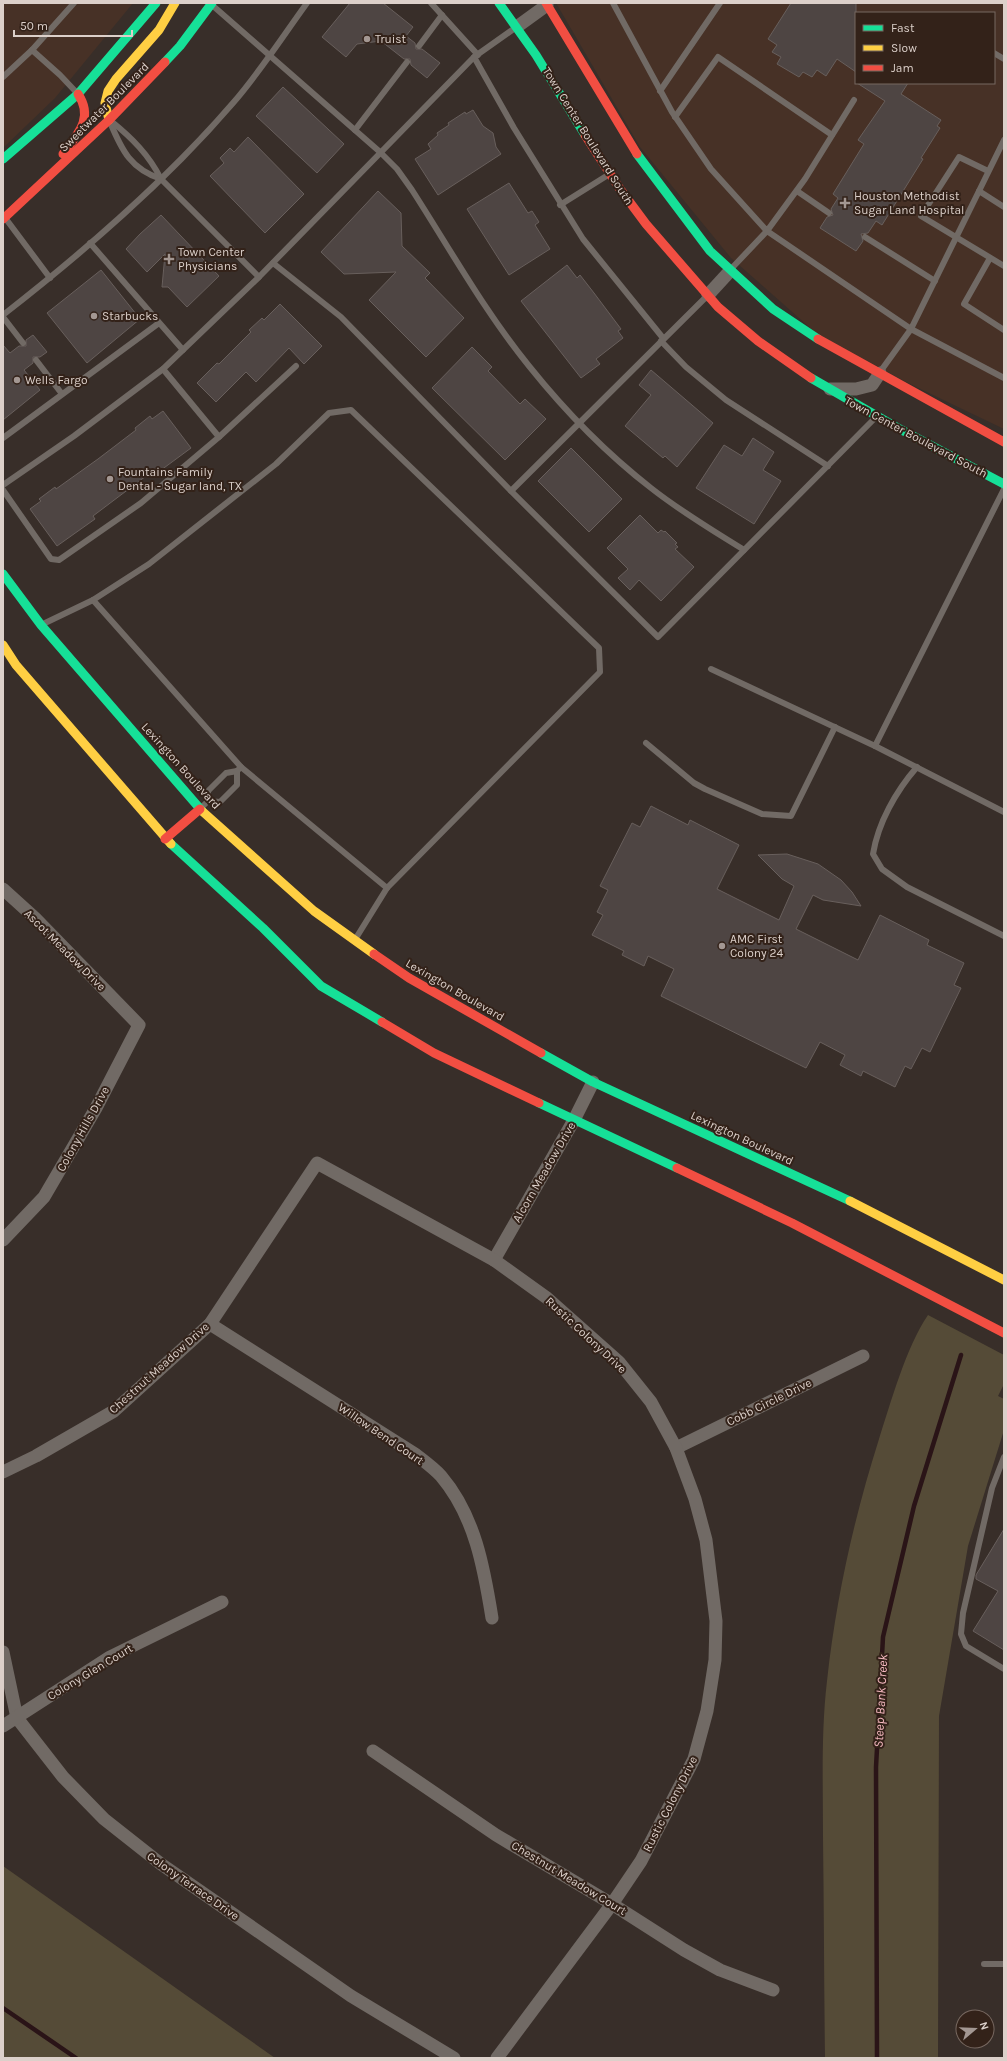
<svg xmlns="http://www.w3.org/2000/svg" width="1007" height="2061" font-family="Karla,sans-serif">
<rect width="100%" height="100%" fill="#382e29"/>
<!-- built -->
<g fill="#473126" fill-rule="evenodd">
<polygon points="3,3 133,3 55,98 3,148"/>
<path d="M556,3H1004V429L906,382L816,333L731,258L640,147ZM856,13H994V83H856Z"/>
</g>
<!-- green -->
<g fill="#554b37">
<path d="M928,1315L1004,1355V1384L998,1396L1004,1399V1430L968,1546L939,1716L938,2058H825C824,1984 824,1911 823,1837C823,1785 821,1732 827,1681C836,1598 854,1518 879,1439C891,1402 906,1347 928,1315Z"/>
<polygon points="3,1866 275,2058 3,2058"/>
</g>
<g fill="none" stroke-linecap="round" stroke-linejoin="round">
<!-- stream -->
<g stroke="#2a1417" stroke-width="4.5">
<polyline points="3,2008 76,2058"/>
<polyline points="877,2058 876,1767 883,1637 914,1506 961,1355"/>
</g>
</g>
<!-- building -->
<g fill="#4e4543" stroke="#685f5c">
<polygon points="350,3 383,3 413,27 406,36 415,43 416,49 422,49 440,63 427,78 411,65 410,59 404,59 381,41 357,44 346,57 322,37"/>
<polygon points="791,3 856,3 856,72 837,59 826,76 817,70 812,77 803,72 799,77 777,64 781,57 772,52 777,45 768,39"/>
<polygon points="857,83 908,83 901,94 941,120 937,126 940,128 921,158 923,159 882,225 876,221 868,233 861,234 863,241 856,251 820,228 827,217 833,215 831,209 838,198 833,194 864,144 858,140 885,101"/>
<polygon points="283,87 344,144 317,173 256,116"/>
<polygon points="473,110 483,126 493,133 496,147 501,154 438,195 415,159 431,149 428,144 438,135 437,133 449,125 448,123 465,112 466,114"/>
<polygon points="248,137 304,194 265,233 210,176 224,163 220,158 230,148 234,152"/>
<polygon points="509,183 528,213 532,211 539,222 535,225 550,249 509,275 467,209"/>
<polygon points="378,191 401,213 402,246 430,273 425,278 464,318 426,357 369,300 396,272 344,274 321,252"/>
<polygon points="161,215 219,276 187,307 168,287 162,287 165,254 147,272 126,249 140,234"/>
<polygon points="567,265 577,278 580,275 594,293 621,329 618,331 623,338 596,359 600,364 581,378 521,301"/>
<polygon points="101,270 140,319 87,363 47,313"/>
<polygon points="280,304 322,346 304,364 289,348 256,382 246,372 216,402 197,383 217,363 219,364 251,332 249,330 262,318 264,320"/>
<polygon points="33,335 47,352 40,357 33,357 33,363 24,370 40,390 3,420 3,345 10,353 19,346 26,346 26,340"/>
<polygon points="472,347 492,367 488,371 520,404 525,399 546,419 505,460 432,388"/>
<polygon points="651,370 713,423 677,467 665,456 663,458 625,426 651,395 639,385"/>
<polygon points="163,411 191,448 153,476 150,473 93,516 95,519 57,546 30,509 41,501 39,499 55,487 56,489 98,459 136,430 135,428 150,416 152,419"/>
<polygon points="753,438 774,452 763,470 781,481 754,524 696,488 724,445 742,456"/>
<polygon points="571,448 622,499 589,532 538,481"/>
<polygon points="640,515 658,533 661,530 664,532 665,531 677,543 675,544 678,547 675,549 694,567 661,601 639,580 630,590 618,578 628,569 607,548"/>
<polygon points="651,806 688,825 690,820 739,845 717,889 779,920 794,886 782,879 758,855 787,854 818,864 841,880 852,892 861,906 823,900 813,895 796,929 858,960 880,915 929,940 927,945 964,963 954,985 961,988 930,1052 922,1048 911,1069 905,1066 895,1087 863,1071 861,1076 840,1065 845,1055 820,1042 806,1068 661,996 674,969 648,956 644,966 622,955 624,951 592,935 603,915 597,912 608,890 600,886 632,823 640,827"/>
<polygon points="1004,1529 1004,1650 973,1631 998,1591 976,1579 976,1575"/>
</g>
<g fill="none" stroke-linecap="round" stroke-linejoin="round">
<!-- lane -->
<g stroke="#716a65" stroke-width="6">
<polyline points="431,3 478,55"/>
<polyline points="613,3 672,112 711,169 767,231 805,179 854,100"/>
<path d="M212,5L380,152L397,169L412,190C450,249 485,312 529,366C565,411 606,453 651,488C680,511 712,530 744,550"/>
<polyline points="419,46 442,15"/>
<polyline points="32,50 74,3"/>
<polyline points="994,53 1004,59"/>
<polyline points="474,57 514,128 583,239 663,338"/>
<polyline points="3,77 32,50 60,75 77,93"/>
<polyline points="660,91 720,3"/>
<polyline points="675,117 718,57 832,135"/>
<path d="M111,121C132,138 149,155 161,179L259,277"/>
<path d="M110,122C122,151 131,169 161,179"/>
<polyline points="355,130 407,62"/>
<polyline points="988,171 959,157 921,216 1004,266"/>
<polyline points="797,191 829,213"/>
<polyline points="979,191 1004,140"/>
<polyline points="560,205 608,175"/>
<polyline points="6,219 50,278"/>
<polyline points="865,237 935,281"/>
<polyline points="90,243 183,350"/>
<polyline points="990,258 964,304 1004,330"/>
<polyline points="273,263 341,317 511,491 658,637 876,417"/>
<polyline points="731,269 767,231 911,329 979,191 1004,207"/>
<path d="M3,315C85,251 165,182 233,103C260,72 283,36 307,3"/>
<polyline points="3,317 23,343"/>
<polyline points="661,341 686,367 726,400 828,466"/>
<polyline points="36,360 62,394"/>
<polyline points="163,369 219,437 296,366"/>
<polyline points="880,372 911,329 1004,378"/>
<polyline points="3,438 159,323"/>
<polyline points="3,485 74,436 163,369 259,277 474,57 515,28"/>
<polyline points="1004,489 875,746 1004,812"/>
<polyline points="3,490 51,559 59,560 141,503 219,437"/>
<polyline points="511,491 707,296"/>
<polyline points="93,600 241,767 237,771"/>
<polyline points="43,624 93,600 149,564 276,464 329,413 351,410 599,648 600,672 387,888 356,938"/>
<polyline points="711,669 875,746"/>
<polyline points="646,743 694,783 705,789 762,814 791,816 835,727"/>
<polyline points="241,767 387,888"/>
<path d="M917,767C896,791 878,823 873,854L882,869L907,887L1004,936"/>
<polyline points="202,807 208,801 208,791 226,773 237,771 237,785 220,802 208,801"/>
<polyline points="1004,1457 992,1488 963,1613 961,1634 966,1646 1004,1669"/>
<polyline points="984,1964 1004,1964"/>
</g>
<!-- street -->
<g stroke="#716a65" stroke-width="13">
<polyline points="518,26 547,5"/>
<polyline points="708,295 730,271"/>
<polyline points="830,389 856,389 872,385 880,373"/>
<polyline points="3,889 35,918 139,1025 96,1108 44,1197 3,1240"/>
<polyline points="494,1260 574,1120 593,1082"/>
<path d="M210,1324L415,1454C424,1461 434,1468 441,1476C475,1516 484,1568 492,1618"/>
<polyline points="676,1448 863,1356"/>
<polyline points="3,1472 36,1456 114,1411 210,1324 317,1163 494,1260 547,1298 619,1362 651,1402 676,1448 695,1499 706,1540 716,1621 715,1660 707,1711 694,1759 641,1861 612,1904 497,2058"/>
<polyline points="3,1652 17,1718 63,1777 104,1819 161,1864 351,1996 454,2058"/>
<polyline points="3,1726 110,1657 222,1602"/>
<polyline points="373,1751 496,1835 612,1904 684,1950 720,1970 773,1990"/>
</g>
<!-- fast -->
<g stroke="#16e098" stroke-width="9">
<polyline points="499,3 536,55 585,135"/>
<polyline points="165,62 180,46 212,3"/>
<polyline points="637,154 710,251 773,309 818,339"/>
<polyline points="3,159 78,94 156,3"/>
<polyline points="811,378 896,427 1004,484"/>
<polyline points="3,574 41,625 202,811"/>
<polyline points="171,844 263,928 321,986 382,1022"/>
<polyline points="541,1053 593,1082 850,1201"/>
<polyline points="539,1103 677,1168"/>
</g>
<!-- slow -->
<g stroke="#ffcf43" stroke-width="9">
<polyline points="109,120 105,103 108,91 116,79 159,30 175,3"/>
<polyline points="3,645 16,665 171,844"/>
<polyline points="202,811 314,911 374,954"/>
<polyline points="850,1201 1004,1280"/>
</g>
<!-- jam -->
<g stroke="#f24e42" stroke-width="9">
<polyline points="546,3 637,154"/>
<polyline points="585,135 620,189 646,224 718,307 758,341 811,378"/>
<path d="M63,154C78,134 94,118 78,94"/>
<polyline points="3,219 109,120 165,62"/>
<polyline points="818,339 1004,442"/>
<polyline points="165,839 200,809"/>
<polyline points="374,954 409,978 541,1053"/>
<polyline points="382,1022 434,1053 539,1103"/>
<polyline points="677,1168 792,1223 1004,1333"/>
</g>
</g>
<!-- markers -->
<g fill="#a39792" stroke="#332219" stroke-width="1.5">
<circle cx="367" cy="39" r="4"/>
<path d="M843 197h4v4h4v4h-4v4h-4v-4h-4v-4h4z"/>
<path d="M167 253h4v4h4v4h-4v4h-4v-4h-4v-4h4z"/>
<circle cx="94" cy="316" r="4"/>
<circle cx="17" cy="380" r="4"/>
<circle cx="110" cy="479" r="4"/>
<circle cx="722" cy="946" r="4"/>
</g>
<g text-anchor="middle" stroke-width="4" stroke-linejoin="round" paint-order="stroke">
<!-- poi labels -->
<g font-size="12" fill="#dcd0ca" stroke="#332219" text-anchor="start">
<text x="375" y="43">Truist</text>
<text x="854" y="200">Houston Methodist<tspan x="854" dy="14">Sugar Land Hospital</tspan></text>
<text x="178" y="256">Town Center<tspan x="178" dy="14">Physicians</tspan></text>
<text x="102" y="320">Starbucks</text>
<text x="25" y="384">Wells Fargo</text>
<text x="118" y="476">Fountains Family<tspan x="118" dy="14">Dental - Sugar land, TX</tspan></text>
<text x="730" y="943">AMC First<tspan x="730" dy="14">Colony 24</tspan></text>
</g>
<!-- street labels -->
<g font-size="12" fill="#dcd0ca" stroke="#332219">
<text transform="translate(104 107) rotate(-45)" y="4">Sweetwater Boulevard</text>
<text transform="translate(588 136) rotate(58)" y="4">Town Center Boulevard South</text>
<text transform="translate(916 437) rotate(28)" y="4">Town Center Boulevard South</text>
<text transform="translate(181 766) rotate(48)" y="4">Lexington Boulevard</text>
<text transform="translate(65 950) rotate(45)" y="4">Ascot Meadow Drive</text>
<text transform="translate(455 990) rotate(30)" y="4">Lexington Boulevard</text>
<text transform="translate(83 1129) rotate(-61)" y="4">Colony Hills Drive</text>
<text transform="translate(742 1138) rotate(25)" y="4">Lexington Boulevard</text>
<text transform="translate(544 1172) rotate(-60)" y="4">Alcorn Meadow Drive</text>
<text transform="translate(586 1335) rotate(43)" y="4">Rustic Colony Drive</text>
<text transform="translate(159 1368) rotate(-42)" y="4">Chestnut Meadow Drive</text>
<text transform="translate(769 1402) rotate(-26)" y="4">Cobb Circle Drive</text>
<text transform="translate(381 1434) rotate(34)" y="4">Willow Bend Court</text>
<text transform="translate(90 1672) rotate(-31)" y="4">Colony Glen Court</text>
<text transform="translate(670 1804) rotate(-63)" y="4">Rustic Colony Drive</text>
<text transform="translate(569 1878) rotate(31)" y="4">Chestnut Meadow Court</text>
<text transform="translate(193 1886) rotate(35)" y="4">Colony Terrace Drive</text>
</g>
<!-- water labels -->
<g font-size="13" font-style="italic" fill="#f6b9c0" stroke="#332219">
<text transform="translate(880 1701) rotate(-87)" y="5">Steep Bank Creek</text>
</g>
</g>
<!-- border -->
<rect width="1007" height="2061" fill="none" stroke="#dcd0ca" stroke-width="8"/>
<!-- legend -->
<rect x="855" y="12" width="140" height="72" fill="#332219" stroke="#776860"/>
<rect x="863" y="25" width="20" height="6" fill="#16e098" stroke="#776860"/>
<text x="891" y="32" font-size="12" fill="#dcd0ca">Fast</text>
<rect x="863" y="45" width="20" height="6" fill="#ffcf43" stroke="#776860"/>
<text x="891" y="52" font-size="12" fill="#dcd0ca">Slow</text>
<rect x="863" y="65" width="20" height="6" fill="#f24e42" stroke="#776860"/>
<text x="891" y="72" font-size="12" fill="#dcd0ca">Jam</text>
<!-- north arrow -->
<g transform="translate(975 2029) rotate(71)"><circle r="19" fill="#332219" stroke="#776860"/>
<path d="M0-3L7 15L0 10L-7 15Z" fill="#a39792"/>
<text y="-6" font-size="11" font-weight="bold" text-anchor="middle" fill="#dcd0ca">N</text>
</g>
<!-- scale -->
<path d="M14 30v6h118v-6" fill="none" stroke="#dcd0ca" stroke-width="2"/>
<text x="20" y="30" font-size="12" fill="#dcd0ca" stroke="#332219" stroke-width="3" paint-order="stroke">50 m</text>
</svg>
